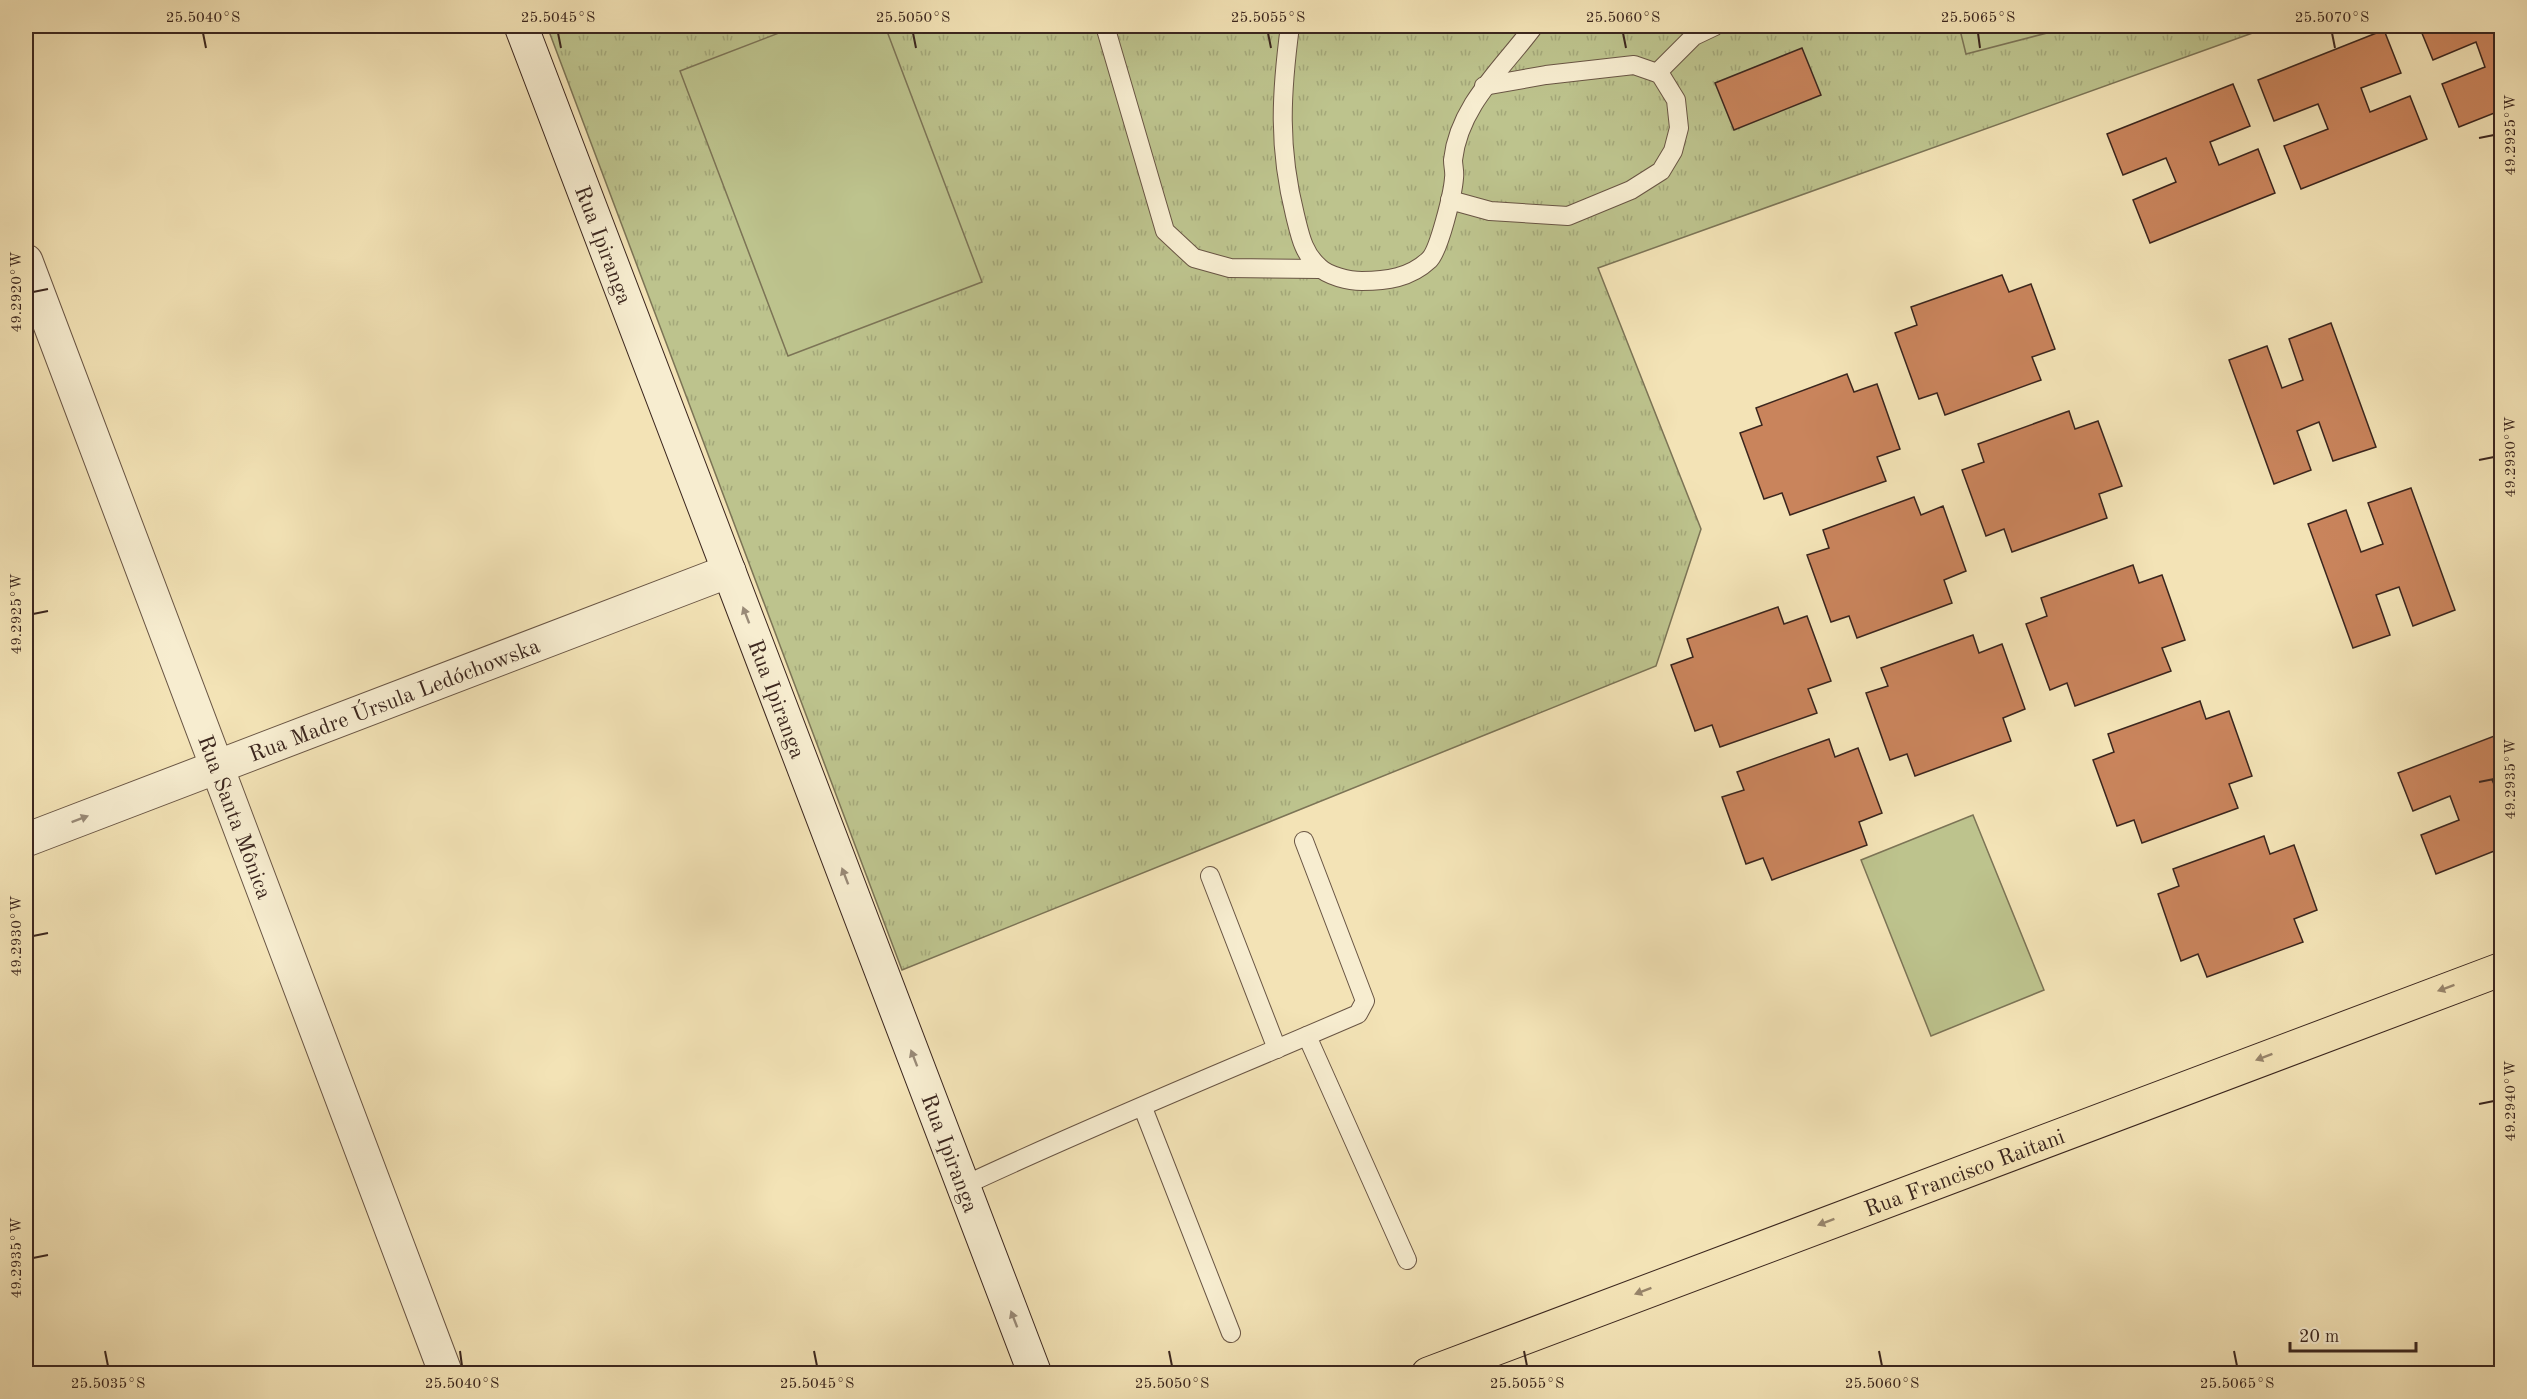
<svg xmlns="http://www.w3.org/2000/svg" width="2527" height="1399" font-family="'Old Standard TT',serif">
<defs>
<pattern id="grass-tufts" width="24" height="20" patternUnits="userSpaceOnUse" patternTransform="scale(1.5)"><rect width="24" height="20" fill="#bdc38d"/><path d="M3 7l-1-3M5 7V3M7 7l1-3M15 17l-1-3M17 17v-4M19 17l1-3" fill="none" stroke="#a3a779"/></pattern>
</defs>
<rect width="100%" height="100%" fill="#f3e3b6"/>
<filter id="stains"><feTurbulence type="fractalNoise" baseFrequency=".00333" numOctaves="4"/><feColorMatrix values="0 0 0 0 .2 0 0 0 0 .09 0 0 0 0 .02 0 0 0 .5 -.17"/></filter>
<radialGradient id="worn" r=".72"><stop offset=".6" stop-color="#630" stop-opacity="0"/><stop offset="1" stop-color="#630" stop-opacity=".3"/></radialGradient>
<!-- grass -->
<polygon fill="url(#grass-tufts)" stroke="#7c7456" stroke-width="1.5" points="547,26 2272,26 1598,268 1701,529 1656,666 902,970"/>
<!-- pitch -->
<g fill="#bdc38d" stroke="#7c7456" stroke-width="1.5">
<polygon points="797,26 885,26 982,282 788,356 680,71"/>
<polygon points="1959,26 2074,26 1966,54"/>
<polygon points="1973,815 2044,990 1931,1036 1861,860"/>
</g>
<!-- building -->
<g fill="#c9845c" stroke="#3b261e" stroke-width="1.5">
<polygon points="2419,26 2502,26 2502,110 2459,127 2442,84 2485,67 2476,42 2433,60"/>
<polygon points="2384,30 2401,73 2361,88 2370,112 2410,96 2427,139 2301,189 2284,146 2328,129 2318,104 2274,121 2258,80"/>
<polygon points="1802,48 1821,95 1734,130 1715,83"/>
<polygon points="2233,84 2250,126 2210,142 2219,165 2258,149 2275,193 2150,243 2133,200 2176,182 2166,158 2123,175 2107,134"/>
<polygon points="2002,275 2009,292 2031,284 2055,349 2032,357 2041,380 1945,415 1937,393 1919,399 1895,333 1917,325 1911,307"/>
<polygon points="2331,323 2376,447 2333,461 2319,422 2297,431 2311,470 2274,484 2229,360 2267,346 2282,388 2303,380 2289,339"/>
<polygon points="1847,374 1854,392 1877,384 1900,449 1877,457 1886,481 1790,515 1782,493 1764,499 1740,433 1762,425 1756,408"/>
<polygon points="2069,411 2075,429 2098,421 2122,486 2099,494 2107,518 2012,552 2004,529 1986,536 1962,470 1984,462 1978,444"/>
<polygon points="2411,488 2455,610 2413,626 2399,587 2376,595 2390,635 2353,648 2308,524 2346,510 2361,552 2383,544 2368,503"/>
<polygon points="1914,497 1921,515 1943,506 1966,571 1944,580 1952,603 1857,638 1849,616 1831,622 1807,555 1829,548 1823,530"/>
<polygon points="2133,565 2139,583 2162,575 2185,640 2162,648 2171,671 2075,706 2067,683 2050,690 2026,624 2047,616 2041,598"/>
<polygon points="1778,607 1784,624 1807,616 1831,681 1808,689 1817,713 1720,747 1712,725 1695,731 1671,665 1693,657 1687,639"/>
<polygon points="1973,635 1979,653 2002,644 2025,709 2003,718 2011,741 1915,776 1907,754 1890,760 1866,693 1888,686 1881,668"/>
<polygon points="2200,701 2206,719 2229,711 2252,776 2229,784 2238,808 2142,843 2134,820 2117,826 2093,760 2114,752 2108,734"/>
<polygon points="2502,733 2502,776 2492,780 2502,802 2502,848 2436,874 2421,835 2459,820 2450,796 2413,811 2398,773"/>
<polygon points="1829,739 1835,757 1858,748 1882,813 1859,822 1867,845 1772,880 1763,858 1746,864 1722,797 1744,790 1737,772"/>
<polygon points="2264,836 2270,854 2294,845 2317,910 2294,919 2303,942 2207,977 2198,954 2181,961 2158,894 2179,886 2173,869"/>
</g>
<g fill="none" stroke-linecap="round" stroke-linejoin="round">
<defs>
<g id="service">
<polyline points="1105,26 1165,231 1194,258 1230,268 1320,269"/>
<path d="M1290,26C1281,94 1278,147 1295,215C1300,235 1303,253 1319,267C1328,276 1349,281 1362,281C1386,281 1410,278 1429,260C1439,251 1453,193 1454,178C1455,172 1453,166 1453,160C1459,105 1504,67 1534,26"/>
<polyline points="1657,73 1694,36 1715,26"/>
<polyline points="1450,200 1490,211 1568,216 1631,190 1661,171 1673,151 1679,128 1676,100 1660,74 1634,65 1546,75 1484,86"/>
<polyline points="1210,876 1277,1049"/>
<polyline points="1307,1036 1407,1260"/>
<polyline points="1143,1108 1231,1333"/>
<path d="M963,1186C1093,1125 1226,1071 1358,1014L1365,1001L1304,841"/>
</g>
<g id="minor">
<path id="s1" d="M26,261L446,1374"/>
<path id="s2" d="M26,840L729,571"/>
</g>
<g id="secondary">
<path id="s3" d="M521,26L1035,1374"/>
</g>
<g id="primary">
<path id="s4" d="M1428,1374L2502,969"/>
</g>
</defs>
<!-- service casing -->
<use href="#service" stroke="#695544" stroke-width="20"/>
<!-- minor casing -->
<use href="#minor" stroke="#695544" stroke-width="35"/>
<!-- secondary casing -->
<use href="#secondary" stroke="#3b261e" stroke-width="35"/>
<!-- primary casing -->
<use href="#primary" stroke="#3b261e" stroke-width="35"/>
<!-- service -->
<use href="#service" stroke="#f7edd0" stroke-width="18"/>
<!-- minor -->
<use href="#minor" stroke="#f7edd0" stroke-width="33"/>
<!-- secondary -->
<use href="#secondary" stroke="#f7edd0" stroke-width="33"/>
<!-- primary -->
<use href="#primary" stroke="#f3e3b6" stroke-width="33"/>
</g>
<!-- one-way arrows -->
<defs><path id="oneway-solid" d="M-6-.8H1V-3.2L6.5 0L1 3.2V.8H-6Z" transform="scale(1.5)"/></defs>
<g fill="#998a77">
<use href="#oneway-solid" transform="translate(746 615) rotate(-111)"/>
<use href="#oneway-solid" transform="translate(80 819) rotate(-21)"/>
<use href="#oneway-solid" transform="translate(845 876) rotate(-111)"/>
<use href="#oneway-solid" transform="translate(914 1058) rotate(-111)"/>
<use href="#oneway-solid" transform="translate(1014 1319) rotate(-111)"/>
</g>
<g fill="#97846a">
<use href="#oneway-solid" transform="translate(2446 988) rotate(160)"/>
<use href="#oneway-solid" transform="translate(2264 1057) rotate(159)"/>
<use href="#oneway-solid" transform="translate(1826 1222) rotate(159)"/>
<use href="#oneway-solid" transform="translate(1643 1291) rotate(159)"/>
</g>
<!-- ticks -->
<path fill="none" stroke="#3b261e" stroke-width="2" d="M203,33L206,48M558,33L561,48M913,33L916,48M1268,33L1271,48M1623,33L1626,48M1978,33L1980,48M2332,33L2335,48M2479,138L2494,135M33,292L48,289M2479,460L2494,457M33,614L48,611M2479,782L2494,779M33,936L48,933M2479,1104L2494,1101M33,1258L48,1255M105,1351L108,1366M460,1351L462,1366M814,1351L817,1366M1169,1351L1172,1366M1524,1351L1527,1366M1879,1351L1882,1366M2234,1351L2237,1366"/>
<g text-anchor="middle" stroke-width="5" stroke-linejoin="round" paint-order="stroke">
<!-- street labels -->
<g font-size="22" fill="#3b261e" stroke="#f7edd0">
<text dy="8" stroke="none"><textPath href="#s3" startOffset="234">Rua Ipiranga</textPath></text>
<text dy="8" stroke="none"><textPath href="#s2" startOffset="394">Rua Madre Úrsula Ledóchowska</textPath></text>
<text dy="8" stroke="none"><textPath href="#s3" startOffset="720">Rua Ipiranga</textPath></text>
<text dy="8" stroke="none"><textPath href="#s1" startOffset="594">Rua Santa Mônica</textPath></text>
<text dy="8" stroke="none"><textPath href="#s3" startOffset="1206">Rua Ipiranga</textPath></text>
<text dy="8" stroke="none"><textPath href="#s4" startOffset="573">Rua Francisco Raitani</textPath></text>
</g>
</g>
<!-- margin -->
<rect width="2527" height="1399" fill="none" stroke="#f3e3b6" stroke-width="66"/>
<!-- scale -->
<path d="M2290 1342v9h126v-9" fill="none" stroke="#3b261e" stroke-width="3"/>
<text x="2299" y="1342" font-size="18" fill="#3b261e" stroke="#f7edd0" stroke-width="4.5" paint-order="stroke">20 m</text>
<rect x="33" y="33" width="2461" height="1333" fill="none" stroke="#3b261e" stroke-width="2"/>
<g font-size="15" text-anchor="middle" fill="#3b261e">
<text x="203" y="22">25.5040°S</text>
<text x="558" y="22">25.5045°S</text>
<text x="913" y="22">25.5050°S</text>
<text x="1268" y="22">25.5055°S</text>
<text x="1623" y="22">25.5060°S</text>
<text x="1978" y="22">25.5065°S</text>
<text x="2332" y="22">25.5070°S</text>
<text transform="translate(2510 135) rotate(-90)" y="5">49.2925°W</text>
<text transform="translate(16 292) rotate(-90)" y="5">49.2920°W</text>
<text transform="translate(2510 457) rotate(-90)" y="5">49.2930°W</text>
<text transform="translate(16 614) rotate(-90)" y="5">49.2925°W</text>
<text transform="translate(2510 779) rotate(-90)" y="5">49.2935°W</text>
<text transform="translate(16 936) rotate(-90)" y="5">49.2930°W</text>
<text transform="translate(2510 1101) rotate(-90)" y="5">49.2940°W</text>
<text transform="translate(16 1258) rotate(-90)" y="5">49.2935°W</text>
<text x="108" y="1388">25.5035°S</text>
<text x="462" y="1388">25.5040°S</text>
<text x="817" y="1388">25.5045°S</text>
<text x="1172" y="1388">25.5050°S</text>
<text x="1527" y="1388">25.5055°S</text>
<text x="1882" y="1388">25.5060°S</text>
<text x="2237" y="1388">25.5065°S</text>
</g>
<rect width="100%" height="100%" filter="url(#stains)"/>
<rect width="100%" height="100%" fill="url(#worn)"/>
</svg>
